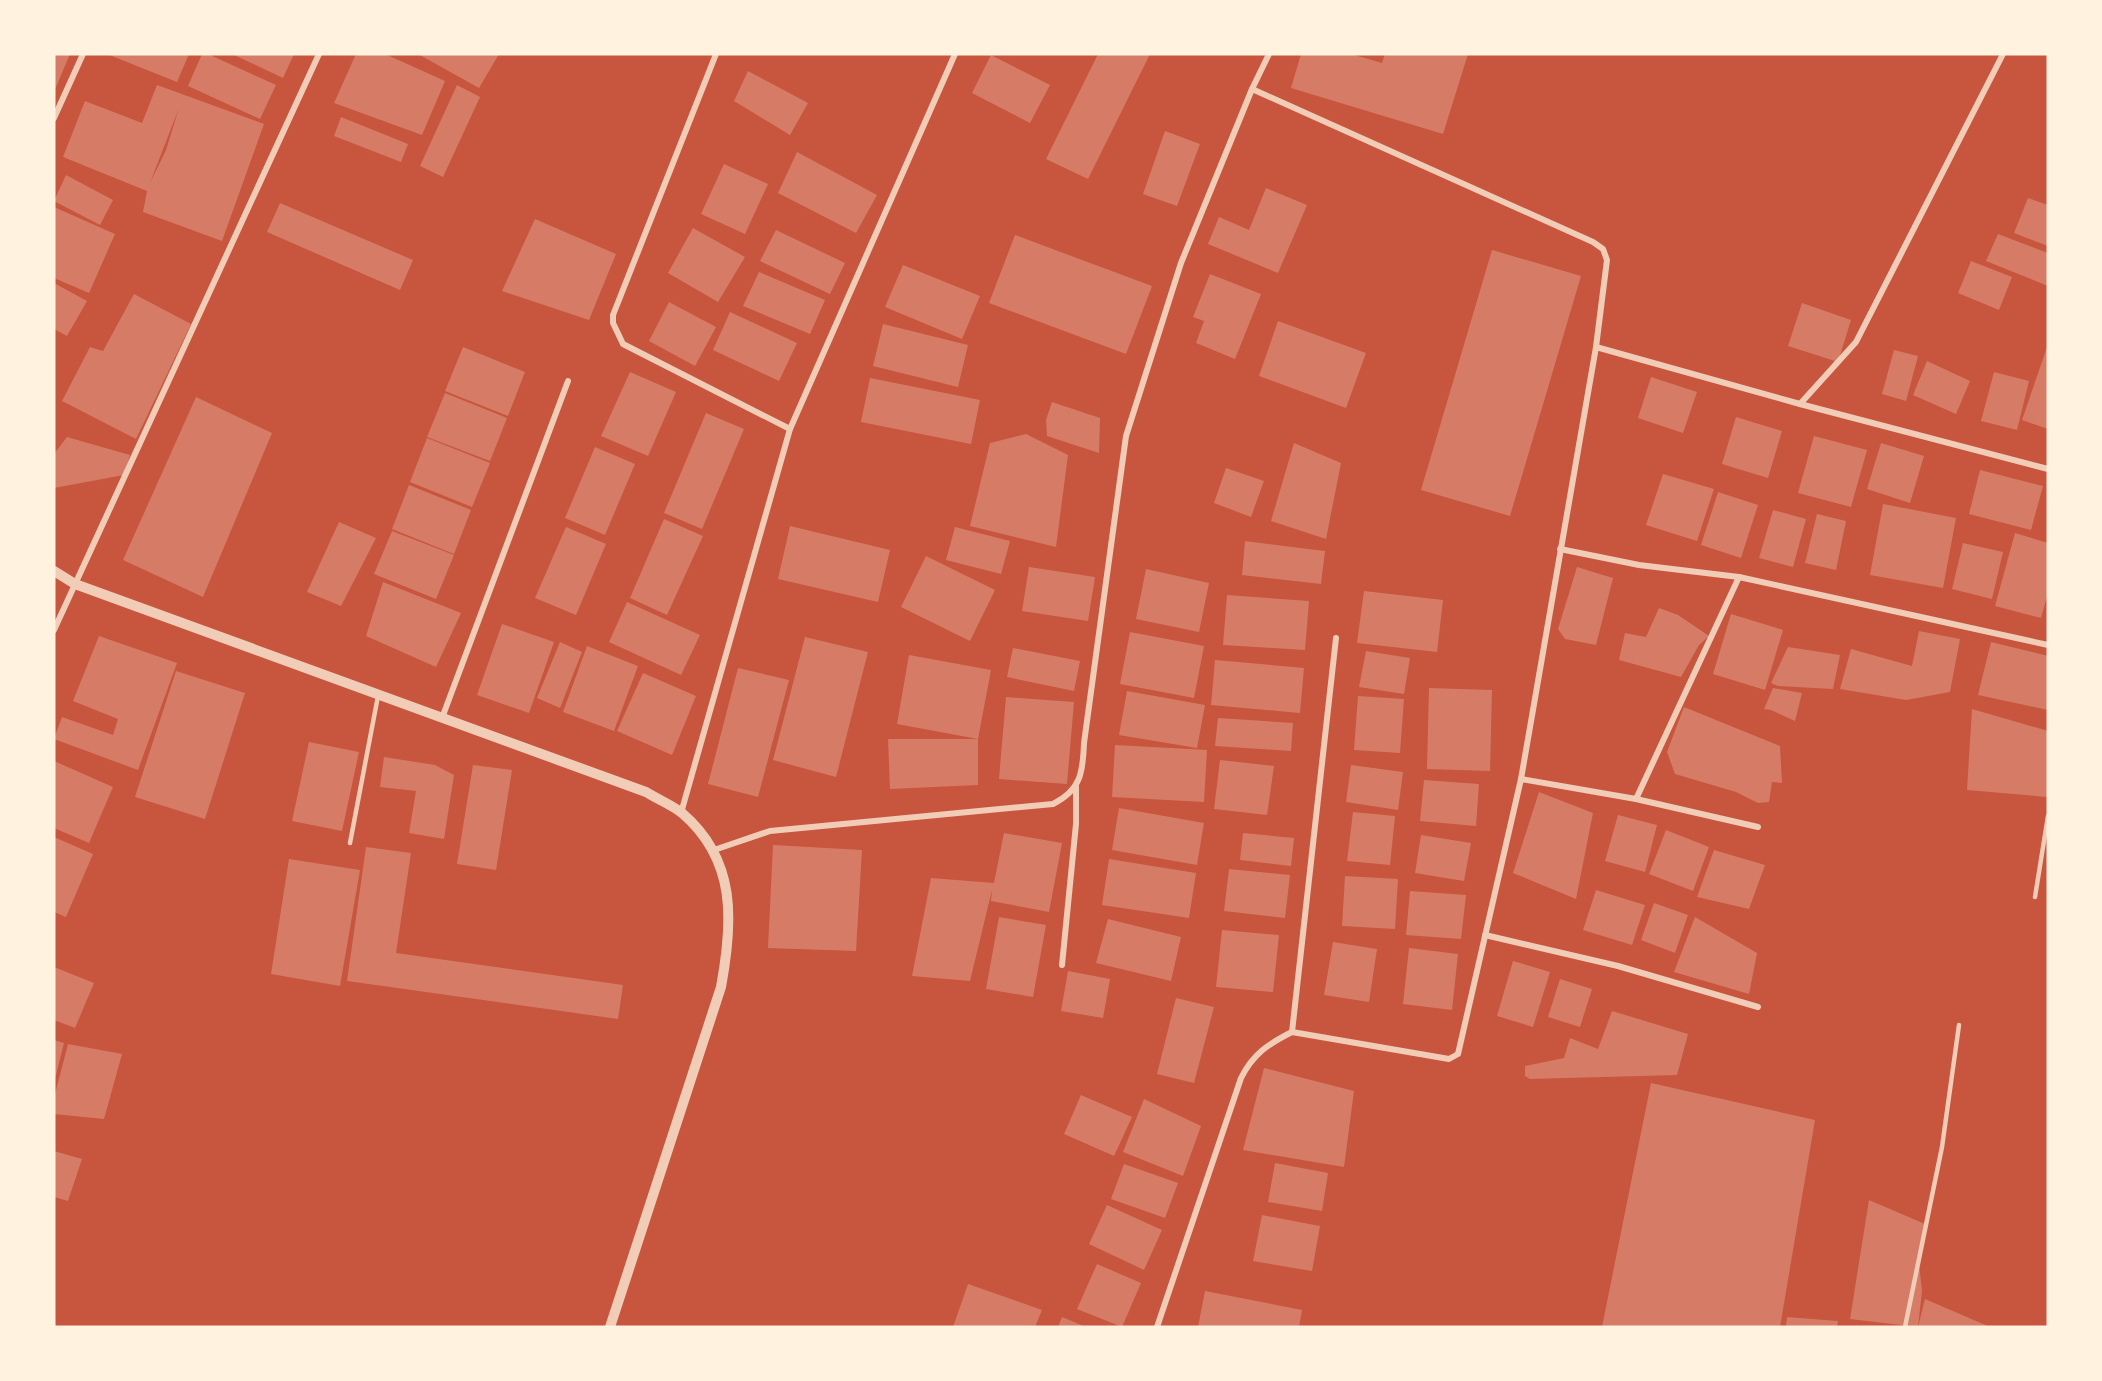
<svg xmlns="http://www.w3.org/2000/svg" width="2102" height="1381" font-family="Lato,sans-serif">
<rect width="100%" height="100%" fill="#c8553d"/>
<!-- building -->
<g fill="#d67c66" fill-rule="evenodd">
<polygon points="54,54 70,54 54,92"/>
<polygon points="107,54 189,54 177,82"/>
<polygon points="202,54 208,54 276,85 260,119 188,86"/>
<polygon points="232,54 294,54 283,78"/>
<polygon points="356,54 385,54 445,81 422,135 334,103"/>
<polygon points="418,54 499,54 479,88"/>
<polygon points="1098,54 1150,54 1088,179 1046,159"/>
<polygon points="1301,54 1351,54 1382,63 1385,54 1468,54 1443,134 1291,88"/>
<polygon points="991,55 1050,85 1030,123 972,93"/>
<polygon points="748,71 808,103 790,135 734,101"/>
<path d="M157,85L264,124L222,241L143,212L147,191L63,157L85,101L142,123ZM179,108L166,150L150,183Z"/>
<polygon points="457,85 480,97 443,177 420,166"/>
<polygon points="341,117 408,144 401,162 334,136"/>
<polygon points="1165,131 1200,144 1177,206 1143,194"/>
<polygon points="797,152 877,195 856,233 778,193"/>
<polygon points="724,164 768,184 745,234 701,214"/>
<polygon points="66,175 113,200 100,225 54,201"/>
<polygon points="1266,188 1307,205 1278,273 1208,244 1219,217 1249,230"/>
<polygon points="2028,198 2048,205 2048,246 2014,233"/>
<polygon points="280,203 413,260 400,290 267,232"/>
<polygon points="54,207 115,234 89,293 54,278"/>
<polygon points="535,219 616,254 589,320 502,291"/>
<polygon points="693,228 745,257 718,302 668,273"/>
<polygon points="776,230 845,263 830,294 760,261"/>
<polygon points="1998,234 2048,253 2048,286 1986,261"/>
<polygon points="1015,235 1152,286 1126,354 989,303"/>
<polygon points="1492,250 1581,276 1510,516 1421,490"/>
<polygon points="1971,261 2012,277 1999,310 1958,293"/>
<polygon points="903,265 980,296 962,339 885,307"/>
<polygon points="759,272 825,300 810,334 743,306"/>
<polygon points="1210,274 1261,294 1235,359 1196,343 1204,321 1193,317"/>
<polygon points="54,283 87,301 67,336 54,329"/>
<polygon points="134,294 191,324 136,439 62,401 90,347 103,351"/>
<polygon points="669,302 716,327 695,366 649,341"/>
<polygon points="1802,303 1851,320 1838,362 1788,346"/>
<polygon points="730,312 797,343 779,381 713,350"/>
<polygon points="1278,321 1366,353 1346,408 1259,376"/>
<polygon points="883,324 968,345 958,387 873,366"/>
<polygon points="2048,344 2048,429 2022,420"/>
<polygon points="463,347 525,372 508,416 445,391"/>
<polygon points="1894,350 1918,356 1906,401 1882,394"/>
<polygon points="1927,361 1970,381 1956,414 1913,395"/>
<polygon points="630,372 676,392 648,456 601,436"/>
<polygon points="1994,372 2029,381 2017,430 1981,421"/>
<polygon points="1651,377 1697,392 1683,433 1638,418"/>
<polygon points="870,378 980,400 971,444 861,422"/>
<polygon points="445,393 507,418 490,461 427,437"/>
<polygon points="196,397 272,433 203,597 123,560"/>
<polygon points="1052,402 1100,418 1099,453 1047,436 1046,420"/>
<polygon points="706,413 744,429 702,529 664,513"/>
<polygon points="1736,417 1782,431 1768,478 1722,464"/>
<polygon points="1026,434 1068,455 1056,547 970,526 990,443"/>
<polygon points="1814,436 1867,450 1851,507 1798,493"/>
<polygon points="67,437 130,455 124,475 54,488 54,454"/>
<polygon points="427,438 490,463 472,507 410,482"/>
<polygon points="1294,443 1341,463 1326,539 1271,521"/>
<polygon points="1881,443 1924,456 1910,503 1867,489"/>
<polygon points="595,447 635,464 605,535 565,518"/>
<polygon points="1226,468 1264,481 1251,517 1214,503"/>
<polygon points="1980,470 2043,486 2031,530 1969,514"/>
<polygon points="1663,474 1714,489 1697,541 1646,525"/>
<polygon points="409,485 471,510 454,554 392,529"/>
<polygon points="1718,492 1758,505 1741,558 1701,545"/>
<polygon points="1883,504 1956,518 1943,588 1870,575"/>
<polygon points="1773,510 1806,519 1793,567 1759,558"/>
<polygon points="1817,514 1846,521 1836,570 1805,563"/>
<polygon points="664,519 703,536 667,615 630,598"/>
<polygon points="339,522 376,538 341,606 307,592"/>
<polygon points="790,526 890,550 878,602 778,579"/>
<polygon points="566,527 606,544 576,615 535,598"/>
<polygon points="955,527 1010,541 1001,574 946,560"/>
<polygon points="392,531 454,555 436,599 374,574"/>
<polygon points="2015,533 2048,543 2048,593 2041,618 1995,606"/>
<polygon points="1245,541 1325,551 1321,584 1242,575"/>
<polygon points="1963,543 2003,552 1992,599 1952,589"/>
<polygon points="926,556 995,590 970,641 901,607"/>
<polygon points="1029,567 1095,577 1088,621 1022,611"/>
<polygon points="1577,567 1613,578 1596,645 1565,639 1558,629"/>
<polygon points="1146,569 1209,583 1199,632 1136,619"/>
<polygon points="383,582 461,613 436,667 366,636"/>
<polygon points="1364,591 1443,600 1437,652 1357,643"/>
<polygon points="1227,595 1309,601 1305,650 1223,645"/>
<polygon points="627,602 700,635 681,675 609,642"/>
<polygon points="1659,608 1678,615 1709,636 1699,645 1681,677 1619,660 1625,633 1646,637"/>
<polygon points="1731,614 1783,630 1765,690 1713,674"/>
<polygon points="502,624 554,642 529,713 477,695"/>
<polygon points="1919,631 1960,639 1950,692 1906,700 1840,689 1851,649 1912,666"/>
<polygon points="1130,632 1204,646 1194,698 1120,684"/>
<polygon points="99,636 177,663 138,770 54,739 62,717 113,735 118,719 73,701"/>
<polygon points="805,637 868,652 836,777 773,760"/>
<polygon points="560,642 582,652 560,708 537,698"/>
<polygon points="1991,642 2048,656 2048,710 1978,695"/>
<polygon points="587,646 638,666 614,731 563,712"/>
<polygon points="1788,647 1840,655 1833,689 1778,686 1771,683"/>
<polygon points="1013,648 1080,661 1074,691 1007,677"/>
<polygon points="1366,651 1410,658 1404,694 1359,687"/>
<polygon points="909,655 991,670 978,739 897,724"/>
<polygon points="1215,660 1304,668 1300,713 1211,705"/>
<polygon points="738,668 789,680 758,797 708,784"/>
<polygon points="176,671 245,693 205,819 135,797"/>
<polygon points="643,673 696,696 672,755 617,731"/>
<polygon points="1429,688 1492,690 1490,771 1427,769"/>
<polygon points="1773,688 1802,693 1795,721 1771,710 1764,709"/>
<polygon points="1127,691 1205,705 1197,748 1119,735"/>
<polygon points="1358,696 1404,699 1400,753 1354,750"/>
<polygon points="1006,697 1074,702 1067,784 999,779"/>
<polygon points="1684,707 1780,746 1782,783 1772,782 1769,802 1758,803 1736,792 1675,774 1667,752"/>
<polygon points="1972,709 2048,731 2047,797 1967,790"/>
<polygon points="1218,718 1293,723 1291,751 1215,746"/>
<polygon points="888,739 978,739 978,785 890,789"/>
<polygon points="309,742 359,752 342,831 292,821"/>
<polygon points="1115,745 1207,750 1204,802 1112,797"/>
<polygon points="384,757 435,765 454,775 444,839 409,833 416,791 380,787"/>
<polygon points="1220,760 1274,766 1267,815 1214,809"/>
<polygon points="54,761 113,787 89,843 54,828"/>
<polygon points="473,765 512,770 496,870 457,864"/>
<polygon points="1351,765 1403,772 1398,810 1346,802"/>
<polygon points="1424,780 1479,784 1476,826 1420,821"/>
<polygon points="1539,792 1593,813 1576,899 1513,873"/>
<polygon points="1119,808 1204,823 1197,865 1112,850"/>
<polygon points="1353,812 1395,816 1390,865 1347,861"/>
<polygon points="1618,815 1657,825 1645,872 1605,861"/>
<polygon points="1666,830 1709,847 1693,891 1649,874"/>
<polygon points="1004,833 1062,843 1049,912 991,901 992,890 970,981 912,976 931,878 994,883"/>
<polygon points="1243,833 1294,838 1291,866 1240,860"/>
<polygon points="1421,835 1471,843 1464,881 1415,873"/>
<polygon points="54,837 93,854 66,917 54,912"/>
<polygon points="773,845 862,850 856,951 768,948"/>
<polygon points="366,847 411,853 396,953 623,985 618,1019 347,981"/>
<polygon points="1714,850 1765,865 1749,909 1697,897"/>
<polygon points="289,859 360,870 340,986 271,974"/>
<polygon points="1109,859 1196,873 1189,918 1102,905"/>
<polygon points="1229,869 1290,875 1285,918 1224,911"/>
<polygon points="1345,876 1398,879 1395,929 1342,926"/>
<polygon points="1596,890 1645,905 1632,945 1583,930"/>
<polygon points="1410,891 1466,895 1461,939 1406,935"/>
<polygon points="1654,903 1688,915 1675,953 1641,940"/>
<polygon points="999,917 1046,925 1033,997 986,989"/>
<polygon points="1695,917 1757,953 1749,994 1674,972"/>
<polygon points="1108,919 1181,937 1171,981 1096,963"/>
<polygon points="1222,930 1279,935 1273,992 1216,987"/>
<polygon points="1333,942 1377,949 1369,1002 1324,995"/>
<polygon points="1409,948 1458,954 1452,1010 1403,1004"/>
<polygon points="1513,961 1550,972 1533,1027 1497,1016"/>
<polygon points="54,967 94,983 75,1028 54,1020"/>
<polygon points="1068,971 1110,979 1103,1018 1061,1011"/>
<polygon points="1560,979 1592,989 1580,1027 1548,1017"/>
<polygon points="1176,998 1214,1007 1194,1083 1157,1074"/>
<polygon points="1612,1011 1688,1034 1677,1075 1530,1079 1525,1076 1525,1066 1564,1058 1570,1038 1598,1049"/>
<polygon points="54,1040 64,1043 55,1079 54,1079"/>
<polygon points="68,1044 122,1054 104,1119 54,1114 54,1098"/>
<polygon points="1264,1068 1354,1091 1344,1167 1243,1150"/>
<polygon points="1651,1083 1815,1120 1780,1327 1602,1327"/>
<polygon points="1081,1095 1132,1117 1114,1156 1064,1134"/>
<polygon points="1144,1099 1201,1126 1183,1176 1123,1152"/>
<polygon points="54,1151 82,1159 68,1201 54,1197"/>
<polygon points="1275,1163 1328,1173 1322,1211 1268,1202"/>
<polygon points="1124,1164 1178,1183 1165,1218 1111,1199"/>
<polygon points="1869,1200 1925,1224 1919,1264 1922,1291 1918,1327 1850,1319"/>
<polygon points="1107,1205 1162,1230 1144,1270 1089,1244"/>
<polygon points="1262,1215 1320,1226 1312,1271 1253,1261"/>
<polygon points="1097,1264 1141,1283 1122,1327 1077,1309"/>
<polygon points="968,1284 1042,1310 1035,1327 953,1327"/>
<polygon points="1205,1291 1302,1310 1299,1327 1198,1327"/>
<polygon points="1925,1299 1990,1327 1918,1327"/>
<polygon points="1062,1317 1086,1327 1058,1327"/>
<polygon points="1787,1317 1838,1321 1837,1327 1786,1327"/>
</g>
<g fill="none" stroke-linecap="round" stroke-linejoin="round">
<!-- service -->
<g stroke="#f1ccb7" stroke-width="4.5">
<polyline points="350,843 378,696"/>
<polyline points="2035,897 2048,816"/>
<polyline points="1905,1327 1942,1147 1959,1025"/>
</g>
<!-- minor -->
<g stroke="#f1ccb7" stroke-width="6">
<polyline points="716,54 613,315 613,323 623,344 790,429"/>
<polyline points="1252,89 1593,242 1603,249 1607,260 1596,347 1521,779 1458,1054 1449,1059 1292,1032"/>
<polyline points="54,118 83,54"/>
<polyline points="1596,347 1800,404 2048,469"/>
<polyline points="1800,404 1856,342 2003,54"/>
<polyline points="1560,549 1639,565 1739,577 2048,645"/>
<polyline points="54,630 319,54"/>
<polyline points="442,718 568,381"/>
<polyline points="1521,779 1636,799 1758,827"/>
<polyline points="1636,799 1739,577"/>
<polyline points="681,813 790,429 955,54"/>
<path d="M714,850L770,831L1053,804C1081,790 1083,772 1084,743L1126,436L1181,263L1252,89L1269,54"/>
<polyline points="1485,935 1618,966 1758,1007"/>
<polyline points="1062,965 1076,824 1076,787"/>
<path d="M1157,1327L1241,1078C1253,1054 1268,1044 1292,1032L1336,638"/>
</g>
<!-- tertiary -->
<path stroke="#f1ccb7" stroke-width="10" d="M54,571L75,584L646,792C657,799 672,805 682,813C737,860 733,922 721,987L610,1327"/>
</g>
<!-- border -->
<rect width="2102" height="1381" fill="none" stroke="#fff3e0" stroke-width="111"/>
</svg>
